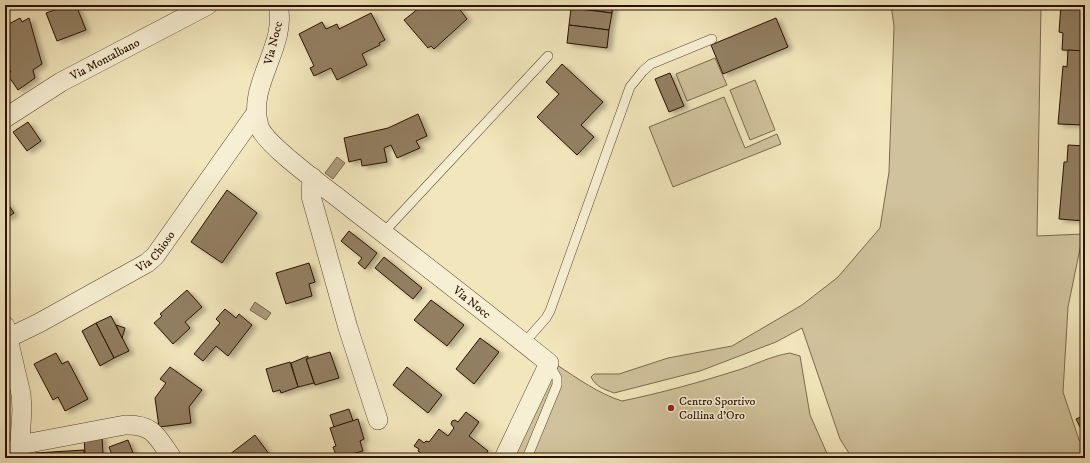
<svg xmlns="http://www.w3.org/2000/svg" width="1090" height="463" font-family="'IM FELL DW Pica',serif">
<defs>
<filter id="shadow"><feDropShadow dx="4.5" dy="2.5" stdDeviation="2" flood-color="#0004"/></filter>
</defs>
<rect width="100%" height="100%" fill="#f2e6bc"/>
<filter id="stains"><feTurbulence type="fractalNoise" baseFrequency=".005" numOctaves="4"/><feColorMatrix values="0 0 0 0 .2 0 0 0 0 .09 0 0 0 0 .02 0 0 0 .5 -.17"/></filter>
<radialGradient id="worn" r=".72"><stop offset=".6" stop-color="#630" stop-opacity="0"/><stop offset="1" stop-color="#630" stop-opacity=".3"/></radialGradient>
<!-- green -->
<g fill="#d0c29c" stroke="#7c694e">
<path d="M891,5H1041L1037,236L1083,234L1068,307L1063,392L1079,440L1085,446V458H852L840,439L802,328L776,342L700,371L614,393C604,389 596,387 591,377L594,374H619L668,358L732,346L802,305L838,277L880,228L889,172L894,26Z"/>
<polygon points="715,58 727,85 687,101 676,74"/>
<polygon points="755,80 775,130 750,140 730,90"/>
<polygon points="724,97 745,148 777,134 781,144 673,187 649,127"/>
<path d="M790,353L800,356L810,415L829,458H509L557,365C577,378 599,394 622,401C661,393 697,383 735,371C753,366 770,356 790,353Z"/>
</g>
<!-- water -->
<g fill="#ae9d7c" stroke="#79654a">
<polygon points="337,157 345,163 333,179 325,173"/>
<polygon points="255,302 271,313 266,320 250,310"/>
</g>
<!-- building -->
<g fill="#927f62" stroke="#291000" filter="url(#shadow)">
<polygon points="69,5 76,5 86,30 57,41 46,13"/>
<polygon points="416,5 450,5 454,10 458,7 467,19 434,49 431,46 428,48 404,20 419,8"/>
<polygon points="572,5 613,5 612,13 571,8"/>
<polygon points="1061,5 1085,5 1085,51 1062,50 1063,33 1059,32"/>
<polygon points="571,8 612,13 609,30 569,25"/>
<polygon points="371,13 385,40 379,43 380,45 362,54 367,65 337,80 331,68 314,76 310,68 314,66 299,34 322,22 326,29 337,24 339,29"/>
<polygon points="20,18 22,22 29,18 42,64 33,70 35,78 18,90 7,74 11,72 5,63 5,26"/>
<polygon points="776,18 788,47 723,74 711,45"/>
<polygon points="569,25 609,30 607,48 567,43"/>
<polygon points="1068,50 1085,51 1085,125 1058,124 1063,66 1067,67"/>
<polygon points="562,64 603,102 581,125 594,137 577,155 537,117 559,94 546,82"/>
<polygon points="670,73 684,106 669,112 655,79"/>
<polygon points="418,114 427,136 416,141 420,148 397,158 391,145 384,148 387,162 362,166 361,159 349,162 344,138 388,128"/>
<polygon points="28,122 41,141 27,151 13,132"/>
<polygon points="1068,145 1085,146 1085,221 1059,219 1064,162 1067,162"/>
<polygon points="227,190 257,213 222,263 191,242"/>
<polygon points="5,200 14,213 5,219"/>
<polygon points="349,231 377,253 365,269 358,263 362,258 341,241"/>
<polygon points="384,257 422,288 413,299 375,268"/>
<polygon points="309,263 315,282 309,284 312,296 286,304 276,273"/>
<polygon points="187,290 202,307 185,322 190,328 173,344 154,323 162,316 160,314"/>
<polygon points="431,300 464,325 447,346 414,320"/>
<polygon points="225,309 236,318 239,314 252,325 228,356 216,346 203,361 194,354 220,323 216,319"/>
<polygon points="111,316 129,351 114,358 96,323"/>
<polygon points="96,323 114,358 100,366 82,331"/>
<polygon points="116,325 125,328 122,338"/>
<polygon points="480,338 499,352 474,384 456,369"/>
<polygon points="330,352 339,378 315,385 306,359"/>
<polygon points="56,353 62,364 68,361 88,399 65,411 58,397 53,400 34,364"/>
<polygon points="308,356 308,359 306,359 314,383 298,387 291,363"/>
<polygon points="290,362 298,387 281,393 280,390 273,392 266,369"/>
<polygon points="170,367 202,390 189,407 191,423 159,427 155,398 166,383 160,379"/>
<polygon points="407,367 442,395 428,413 393,385"/>
<polygon points="349,409 353,421 334,427 330,415"/>
<polygon points="466,412 479,422 469,436 488,451 483,458 427,458 418,451 419,449 414,446 419,439 424,443 426,441 429,442 439,429 448,436 454,428 451,424 452,421 455,420 458,422"/>
<polygon points="1085,415 1085,437 1076,419"/>
<polygon points="358,419 364,439 360,441 363,451 337,458 333,447 336,446 330,428"/>
<polygon points="255,435 272,458 225,458"/>
<polygon points="102,436 103,454 85,455 84,438"/>
<polygon points="128,440 135,458 113,458 109,447"/>
<polygon points="84,450 85,458 35,458 35,453"/>
</g>
<g fill="none" stroke-linecap="round" stroke-linejoin="round">
<defs>
<g id="service">
<polyline points="383,233 548,56"/>
<polyline points="524,343 546,318 550,311 630,87 643,71 651,64 712,39"/>
<polyline points="527,458 557,385 557,378 549,363"/>
</g>
<g id="minor">
<path id="s1" d="M278,5C288,46 246,85 259,126C265,146 332,192 351,208C417,259 484,311 549,363L504,458"/>
<path id="s2" d="M5,118L61,82L208,5"/>
<polyline points="312,177 311,196 348,328 378,420"/>
<polyline points="5,326 21,394 22,409 19,457"/>
<path id="s3" d="M8,338L39,323L147,263L155,256L256,113"/>
<path d="M19,445L125,425C154,424 157,437 172,458"/>
</g>
</defs>
<!-- service casing -->
<use href="#service" stroke="#5b462f" stroke-width="10"/>
<!-- minor casing -->
<use href="#minor" stroke="#5b462f" stroke-width="20"/>
<!-- service -->
<use href="#service" stroke="#f7efd3" stroke-width="9"/>
<!-- minor -->
<use href="#minor" stroke="#f7efd3" stroke-width="19"/>
</g>
<!-- markers -->
<circle fill="#8f2418" stroke="#f7efd3" stroke-width="1.5" cx="671" cy="408" r="4"/>
<g text-anchor="middle" stroke-width="3" stroke-linejoin="round" paint-order="stroke">
<!-- street labels -->
<g font-size="12" fill="#291000" stroke="#f7efd3">
<text transform="translate(273 43) rotate(-76)" y="4">Via Nocc</text>
<text dy="4" stroke="none"><textPath href="#s2" startOffset="116">Via Montalbano</textPath></text>
<text dy="4" stroke="none"><textPath href="#s3" startOffset="172">Via Chioso</textPath></text>
<text dy="4" stroke="none"><textPath href="#s1" startOffset="402">Via Nocc</textPath></text>
</g>
<!-- poi labels -->
<g font-size="12" fill="#291000" stroke="#f7efd3" text-anchor="start">
<text x="679" y="405">Centro Sportivo<tspan x="679" dy="14">Collina d'Oro</tspan></text>
</g>
</g>
<!-- margin -->
<rect width="1090" height="463" fill="none" stroke="#f2e6bc" stroke-width="20"/>
<rect x="6" y="6" width="1078" height="451" fill="none" stroke="#291000" stroke-width="2"/>
<rect x="10" y="10" width="1070" height="443" fill="none" stroke="#291000"/>
<rect width="100%" height="100%" filter="url(#stains)"/>
<rect width="100%" height="100%" fill="url(#worn)"/>
</svg>
